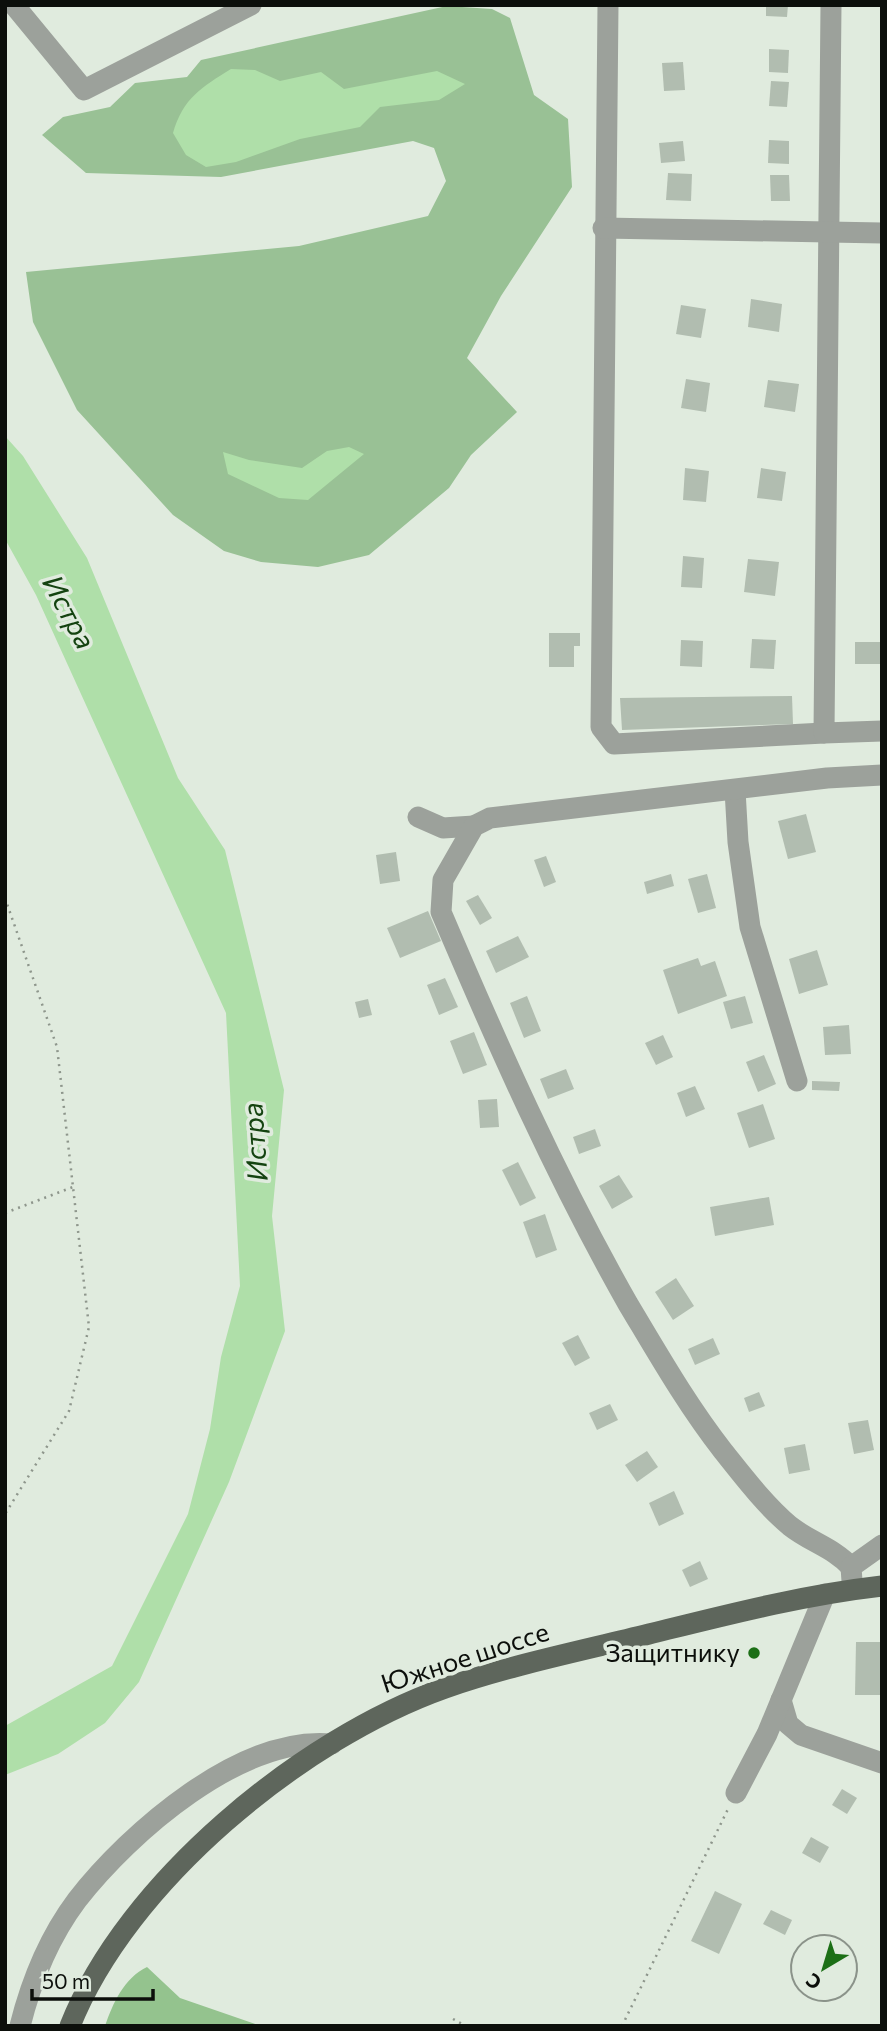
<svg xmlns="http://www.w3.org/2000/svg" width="887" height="2031" font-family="Commissioner,sans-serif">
<rect width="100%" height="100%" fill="#e0ebde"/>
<!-- green -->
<polygon fill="#99c195" points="447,6 492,9 510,18 534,95 568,119 572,187 501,296 467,358 517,412 471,455 449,488 369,555 318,567 261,562 224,551 173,515 77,410 33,322 26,272 299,246 428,216 446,181 434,148 413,141 221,177 86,173 42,135 63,117 110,107 135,83 187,77 201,60"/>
<!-- forest -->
<path fill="#94c38e" d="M147,1967L180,1998L261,2026H105C113,2003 124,1978 147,1967Z"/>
<!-- water -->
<g fill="#afdfa9">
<path d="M231,69L255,70L280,81L321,72L344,89L437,71L465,84L439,100L380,107L360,127L300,139L236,162L206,167L186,155L173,133C183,98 202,87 231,69Z"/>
<polygon points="5,436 23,456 87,558 178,778 225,850 284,1090 272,1216 285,1331 229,1482 139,1682 105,1723 58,1754 5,1775 5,1726 112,1666 188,1514 210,1429 221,1357 240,1286 226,1013 36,595 5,539"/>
<polygon points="349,447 364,454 308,500 279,498 228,474 223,452 249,460 302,468 327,451"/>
</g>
<!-- building -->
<g fill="#b1bdb0">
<polygon points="766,5 788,5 787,17 766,16"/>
<polygon points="769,49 789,50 788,73 769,72"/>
<polygon points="683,62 685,90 664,91 662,63"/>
<polygon points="771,81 789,82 787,107 769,106"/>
<polygon points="769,140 789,141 789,164 768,163"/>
<polygon points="683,141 685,161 661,163 659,143"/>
<polygon points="668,173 692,174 691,201 666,200"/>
<polygon points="770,175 789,175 790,201 771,201"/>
<polygon points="751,299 782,304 779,332 748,327"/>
<polygon points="681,305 706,309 701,338 676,334"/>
<polygon points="686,379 710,383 706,412 681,408"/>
<polygon points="768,380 799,384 795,412 764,407"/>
<polygon points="685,468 709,471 706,502 683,500"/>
<polygon points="761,468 786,472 782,501 757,498"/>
<polygon points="683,556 704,558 702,588 681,587"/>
<polygon points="748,559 779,562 775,596 744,592"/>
<polygon points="549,633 580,633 580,646 574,646 574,667 549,667"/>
<polygon points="752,639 776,640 774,669 750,668"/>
<polygon points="681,640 703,641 702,667 680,666"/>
<rect x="855" y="642" width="26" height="22"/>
<polygon points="792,696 793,724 622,730 620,698"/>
<polygon points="806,814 816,852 788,859 778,821"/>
<polygon points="396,852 400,881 380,884 376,855"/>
<polygon points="546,856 556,882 544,887 534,860"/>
<polygon points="671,874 674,886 647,894 644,882"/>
<polygon points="707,874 716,908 698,913 688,879"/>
<polygon points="478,895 492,918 480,925 466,901"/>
<polygon points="428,911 441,941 400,958 387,928"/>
<polygon points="518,936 529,957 496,973 486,951"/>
<polygon points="817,950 828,985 799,994 789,959"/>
<polygon points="698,958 701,966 715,961 727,996 678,1014 663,970"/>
<polygon points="445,978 458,1007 439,1015 427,985"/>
<polygon points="527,996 541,1031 524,1038 510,1003"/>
<polygon points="745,996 753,1023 731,1029 723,1002"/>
<polygon points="368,999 372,1015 359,1018 355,1002"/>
<polygon points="849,1025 851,1054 825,1055 823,1027"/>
<polygon points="474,1032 487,1065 463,1074 450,1041"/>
<polygon points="663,1035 673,1057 656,1065 645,1043"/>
<polygon points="764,1055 776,1084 758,1092 746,1062"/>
<polygon points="566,1069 574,1089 548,1099 540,1079"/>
<polygon points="812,1081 840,1082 839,1091 812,1090"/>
<polygon points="695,1086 705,1109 686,1117 677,1093"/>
<polygon points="497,1099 499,1127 480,1128 478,1100"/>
<polygon points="763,1104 775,1139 749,1148 737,1113"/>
<polygon points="595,1129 601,1146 579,1154 573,1137"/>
<polygon points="518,1162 536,1198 520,1206 502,1170"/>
<polygon points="619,1175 633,1197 612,1209 599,1186"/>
<polygon points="769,1197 774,1225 715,1236 710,1207"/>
<polygon points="545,1214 557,1250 536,1258 523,1222"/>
<polygon points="676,1278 694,1306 673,1320 655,1292"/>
<polygon points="578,1335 590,1358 575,1366 562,1343"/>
<polygon points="713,1338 720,1354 695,1365 688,1349"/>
<polygon points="759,1392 765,1406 749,1412 744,1398"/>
<polygon points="610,1404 618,1420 597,1430 589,1413"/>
<polygon points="868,1420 874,1450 854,1454 848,1423"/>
<polygon points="805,1444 810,1470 789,1474 784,1448"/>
<polygon points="647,1451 658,1467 637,1482 625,1465"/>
<polygon points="674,1491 684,1514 659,1526 649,1503"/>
<polygon points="700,1561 708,1579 690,1587 682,1570"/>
<polygon points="856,1642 882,1642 882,1695 855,1695"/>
<polygon points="842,1789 857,1798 847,1814 832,1805"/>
<polygon points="811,1837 829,1847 820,1863 802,1853"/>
<polygon points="715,1891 742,1904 719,1954 691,1941"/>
<polygon points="771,1910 792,1920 785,1935 763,1924"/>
</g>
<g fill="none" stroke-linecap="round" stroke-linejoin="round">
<!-- path -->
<g stroke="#8e968c" stroke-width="2.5" stroke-dasharray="2 5" stroke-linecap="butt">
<polyline points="5,898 57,1047 89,1327 69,1411 5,1514"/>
<polyline points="5,1213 73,1187"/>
<polyline points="453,2019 466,2026"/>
<polyline points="622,2026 728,1809"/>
</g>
<!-- minor -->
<g stroke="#9ca19b" stroke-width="21">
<polyline points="14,5 84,90 251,5"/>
<polyline points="608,5 601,727 614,744 824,733"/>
<polyline points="831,5 824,733 882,731"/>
<polyline points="603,228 882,233"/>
<polyline points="735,790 738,842 750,927 797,1081"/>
<polyline points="418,817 443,828 474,826"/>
<path d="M851,1567C834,1548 810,1542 790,1526C765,1505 743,1476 723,1451C687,1405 658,1354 628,1304C556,1177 498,1046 441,912L443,880L474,826L490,818L827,778L882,775"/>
<polyline points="852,1581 851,1567 882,1545"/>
<polyline points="781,1700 788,1724 801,1735 882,1763"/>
<polyline points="736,1793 767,1734 825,1594"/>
<path d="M20,2026C31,1982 50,1936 77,1900C130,1832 241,1735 332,1744"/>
</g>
<!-- major -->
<path stroke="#5e665c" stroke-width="21" d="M70,2026C127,1882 301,1739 445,1688C511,1665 581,1651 649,1634C726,1615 803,1595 882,1586"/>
</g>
<!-- markers -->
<circle fill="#1c6f16" stroke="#e0ebde" stroke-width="2.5" cx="754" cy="1653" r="7"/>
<g text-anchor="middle" stroke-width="7" stroke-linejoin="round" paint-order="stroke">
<!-- poi labels -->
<g font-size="26" fill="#0c0f0b" stroke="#e0ebde" text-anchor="end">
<text x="740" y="1662">Защитнику</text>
</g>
<!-- street labels -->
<g font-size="26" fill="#0c0f0b" stroke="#e0ebde">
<text transform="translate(465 1658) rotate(-18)" y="9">Южное шоссе</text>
</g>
<!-- water labels -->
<g font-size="28" font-style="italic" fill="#144310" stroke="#e0ebde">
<text transform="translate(69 612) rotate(62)" y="10">Истра</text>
<text transform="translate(255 1142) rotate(-94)" y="10">Истра</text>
</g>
</g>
<!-- border -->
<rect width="887" height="2031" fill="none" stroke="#0c0f0b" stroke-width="14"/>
<!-- north arrow -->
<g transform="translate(824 1968) rotate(218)"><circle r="33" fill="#e0ebde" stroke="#8b938a" stroke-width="2"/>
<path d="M0-5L12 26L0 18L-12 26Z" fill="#1c6f16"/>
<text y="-10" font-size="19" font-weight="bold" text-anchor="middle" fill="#0c0f0b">С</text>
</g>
<!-- scale -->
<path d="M32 1989v10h121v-10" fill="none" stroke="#0c0f0b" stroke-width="3.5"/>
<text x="42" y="1989" font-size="21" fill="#0c0f0b" stroke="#e0ebde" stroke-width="5" paint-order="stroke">50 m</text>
</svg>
